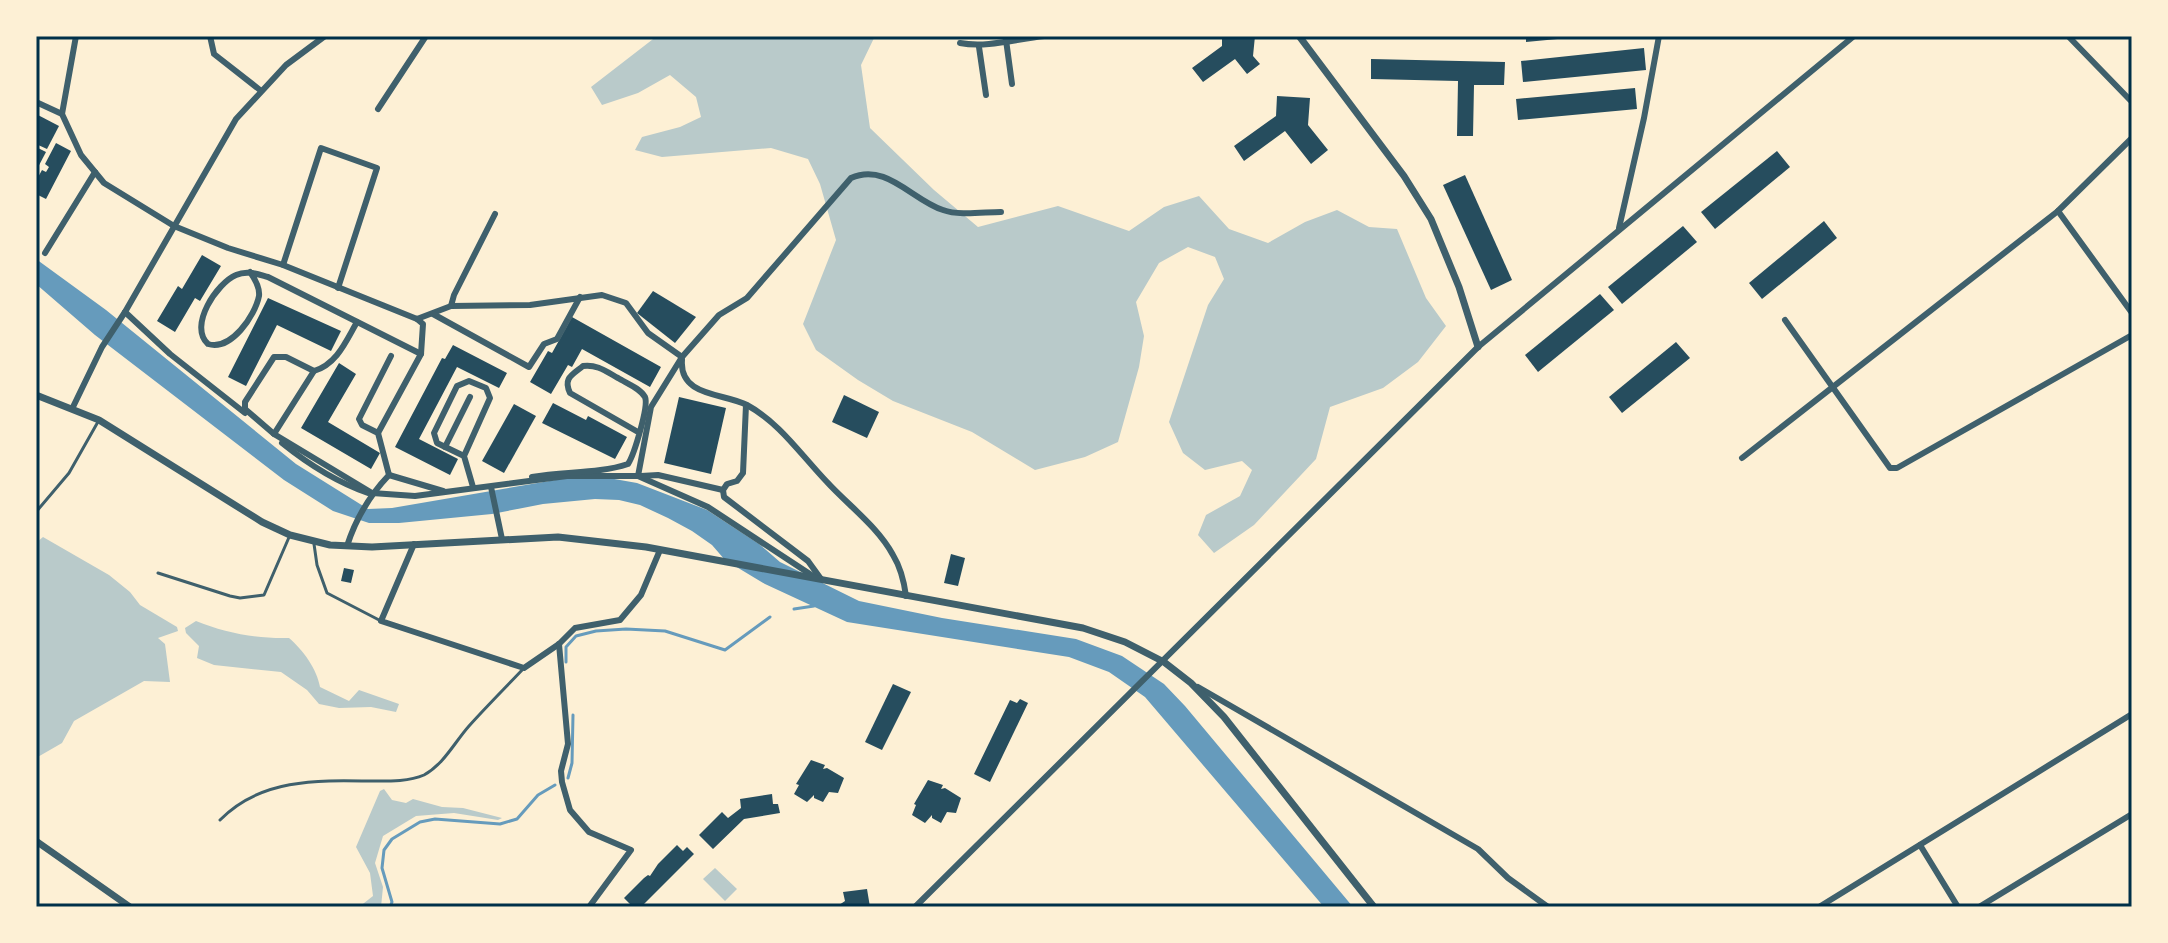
<svg xmlns="http://www.w3.org/2000/svg" width="2168" height="943" font-family="Ubuntu,sans-serif">
<rect width="100%" height="100%" fill="#fdf0d5"/>
<!-- green -->
<g fill="#b9caca">
<polygon points="657,36 875,36 861,65 870,128 934,190 978,227 1058,206 1129,231 1164,207 1199,196 1229,229 1268,243 1305,222 1337,210 1369,227 1397,229 1426,298 1446,326 1418,362 1383,388 1330,407 1316,459 1254,525 1214,553 1198,535 1206,515 1240,496 1252,470 1242,461 1205,470 1183,453 1169,422 1208,305 1224,279 1215,257 1188,247 1159,263 1136,302 1144,336 1139,367 1118,442 1085,457 1035,470 972,432 893,401 858,380 816,350 803,324 836,240 820,184 808,159 771,148 662,157 635,150 642,137 680,127 701,117 696,97 670,75 638,93 602,105 591,87"/>
<polygon points="43,537 109,575 130,592 140,605 177,627 178,631 158,638 165,644 170,682 144,681 74,721 62,743 36,758 36,543"/>
<path d="M196,621C225,633 258,639 289,638C303,650 317,669 320,687L349,701L359,690L399,704L396,712L371,707L339,708L319,704L307,690L281,672L214,665L197,658L199,646L186,633L185,628Z"/>
<polygon points="384,789 392,800 406,803 413,799 442,807 463,808 502,818 498,820 454,813 416,816 383,836 375,863 383,887 381,907 359,907 373,896 370,873 356,847 380,791"/>
<polygon points="715,868 737,889 725,901 703,879"/>
</g>
<!-- water -->
<polygon fill="#669bbc" points="36,259 106,310 296,464 368,509 392,508 567,478 603,477 637,483 707,510 759,544 780,562 859,601 942,618 1076,639 1122,656 1164,684 1185,706 1353,907 1324,907 1145,697 1109,672 1069,657 847,622 765,584 725,560 712,545 692,531 668,518 640,505 619,500 595,499 543,504 492,514 399,523 369,523 333,511 284,480 95,335 36,284"/>
<g fill="none" stroke-linecap="round" stroke-linejoin="round">
<!-- stream -->
<g stroke="#669bbc" stroke-width="3">
<polyline points="794,609 814,606"/>
<polyline points="566,662 566,647 576,636 596,631 626,629 665,631 725,650 770,617"/>
<polyline points="568,778 572,763 573,715"/>
<polyline points="390,907 392,902 382,868 384,850 392,839 420,822 435,819 500,824 517,819 538,795 555,785"/>
</g>
</g>
<!-- building -->
<g fill="#264d5e">
<polygon points="1222,36 1255,36 1253,56 1260,64 1247,74 1235,59 1203,82 1192,68 1222,46"/>
<polygon points="1526,36 1567,36 1568,38 1526,42"/>
<polygon points="1644,48 1646,70 1523,82 1521,61"/>
<polygon points="1371,59 1505,62 1504,85 1474,85 1473,136 1457,136 1458,81 1371,79"/>
<polygon points="1635,88 1637,109 1518,120 1516,99"/>
<polygon points="1277,96 1310,98 1308,125 1328,150 1311,164 1285,131 1244,161 1234,146 1276,116"/>
<polygon points="36,114 59,126 47,149 36,144"/>
<polygon points="56,143 71,151 46,199 36,194 36,181 42,170 46,172 49,167 45,164"/>
<polygon points="36,147 46,152 36,171"/>
<polygon points="1777,151 1790,167 1715,229 1701,212"/>
<polygon points="1465,175 1512,280 1491,290 1443,185"/>
<polygon points="1824,221 1837,238 1762,299 1749,283"/>
<polygon points="1683,226 1697,242 1622,304 1608,287"/>
<polygon points="202,255 221,266 200,301 195,298 175,332 157,321 178,286 182,289"/>
<polygon points="653,291 696,317 675,343 637,313"/>
<polygon points="1600,294 1614,310 1538,372 1525,355"/>
<polygon points="268,298 341,331 331,351 277,325 246,386 228,377"/>
<polygon points="572,317 661,367 650,387 582,349 572,367 568,365 551,394 530,382 548,351 552,353"/>
<polygon points="1676,342 1690,358 1622,413 1609,397"/>
<polygon points="453,345 507,373 499,388 457,367 419,439 458,459 450,475 395,447 442,358 445,359"/>
<polygon points="339,363 356,374 328,422 380,453 371,469 301,428"/>
<polygon points="844,395 879,412 867,438 832,422"/>
<polygon points="679,397 726,408 711,474 664,463"/>
<polygon points="553,403 586,420 588,416 627,437 615,459 542,423"/>
<polygon points="514,404 536,416 504,473 482,461"/>
<polygon points="951,554 965,558 958,586 944,583"/>
<polygon points="344,568 354,570 351,583 341,581"/>
<polygon points="893,684 911,692 882,750 865,742"/>
<polygon points="1020,699 1028,703 990,782 974,774 1010,700 1017,703"/>
<polygon points="811,760 825,765 823,769 827,768 844,778 838,793 829,792 823,802 814,798 814,795 807,802 794,794 799,785 796,784"/>
<polygon points="928,780 943,785 941,789 945,788 961,798 956,813 947,812 941,823 932,818 932,815 925,823 912,815 916,805 914,804"/>
<polygon points="772,794 773,804 778,804 780,813 744,819 713,849 699,835 722,812 728,818 741,808 740,799"/>
<polygon points="677,845 683,851 687,847 694,854 641,907 633,907 624,898 644,878 648,875 650,876 658,864"/>
<polygon points="867,889 870,907 836,907 845,901 843,892"/>
</g>
<g fill="none" stroke-linecap="round" stroke-linejoin="round">
<!-- service -->
<g stroke="#3f606c" stroke-width="3">
<polyline points="36,512 69,473 99,420"/>
<polyline points="314,544 317,565 327,593 381,621"/>
<polyline points="158,573 230,596 240,598 264,595 290,535"/>
<path d="M220,820C260,779 316,780 369,781C386,781 408,782 424,775C444,764 454,743 469,726C487,706 506,687 524,668"/>
</g>
<!-- minor -->
<g stroke="#3f606c" stroke-width="6">
<polyline points="210,36 214,54 260,90"/>
<polyline points="2068,36 2132,102"/>
<polyline points="1006,40 1012,84"/>
<path d="M960,43C987,48 1016,39 1044,36"/>
<polyline points="979,47 986,95"/>
<polyline points="36,102 62,114 81,155 104,183 174,226 228,248 283,265 417,319 451,306 530,305 602,295 626,303 648,333 682,357"/>
<polyline points="378,109 426,36"/>
<polyline points="62,114 76,36"/>
<polyline points="2058,211 2132,313"/>
<polyline points="1619,228 1644,118 1659,36"/>
<polyline points="45,253 95,172"/>
<polyline points="283,265 321,148 377,168 338,288"/>
<path d="M250,272C255,279 260,287 259,296C255,316 231,351 208,344C188,326 217,283 236,275C247,270 257,274 268,277L421,354"/>
<polyline points="451,306 454,295 495,214"/>
<polyline points="125,312 170,354 245,413"/>
<polyline points="433,314 529,367 544,344 557,339 580,297"/>
<polyline points="1785,320 1890,468 1897,468 2132,335"/>
<path d="M682,360C679,397 724,393 747,405C780,423 801,455 827,482C848,505 878,527 893,555C901,568 904,581 906,596"/>
<path d="M314,371L286,357H274L245,402V409L274,434L372,493L415,496L567,476H638L651,407L682,357L719,315L747,298L851,178C886,162 912,200 943,210C959,216 984,212 1001,212"/>
<polyline points="746,405 743,473 737,481 727,484 723,490 724,497 808,561 821,579"/>
<polyline points="72,409 102,347 125,312 236,119 286,65 325,36"/>
<polyline points="378,433 421,354 423,324 417,319"/>
<path d="M274,434L314,371C337,364 346,341 357,322"/>
<path d="M282,443C308,464 336,482 368,493"/>
<polyline points="445,447 470,397"/>
<polyline points="464,456 437,443 434,433 457,386 469,381 486,388 490,398 464,456 473,487"/>
<polyline points="1742,458 2058,211 2132,138"/>
<polyline points="389,475 443,491"/>
<polyline points="638,476 708,507 816,578"/>
<polyline points="641,476 658,475 723,490"/>
<path d="M532,477C564,471 598,474 628,464C634,455 649,406 645,397C640,388 626,383 618,378C607,372 597,364 583,366C572,375 563,378 570,393L638,432"/>
<polyline points="491,487 502,539"/>
<polyline points="414,544 381,621 524,668 559,644 575,628 620,620 641,595 660,550"/>
<path d="M347,546C356,518 369,496 389,475L378,433L362,425L359,419L391,356"/>
<polyline points="559,644 568,744 561,771 562,782 570,810 589,832 631,850 589,907"/>
<polyline points="1198,687 1478,849 1508,878 1548,907"/>
<polyline points="1920,845 1958,907"/>
<polyline points="915,907 1478,347 1854,36"/>
<polyline points="1819,907 2132,714"/>
<polyline points="1979,907 2132,814"/>
</g>
<!-- tertiary -->
<g stroke="#3f606c" stroke-width="7">
<polyline points="1299,36 1404,176 1431,219 1459,287 1478,347"/>
<polyline points="36,395 99,420 262,522 290,535 330,545 372,547 558,537 646,547 1083,628 1125,642 1164,662 1191,683 1224,717 1374,907"/>
<polyline points="36,841 130,907"/>
</g>
</g>
<!-- border -->
<rect width="2168" height="943" fill="none" stroke="#fdf0d5" stroke-width="76"/>
<rect x="38" y="38" width="2092" height="867" fill="none" stroke="#003049" stroke-width="3"/>
</svg>
